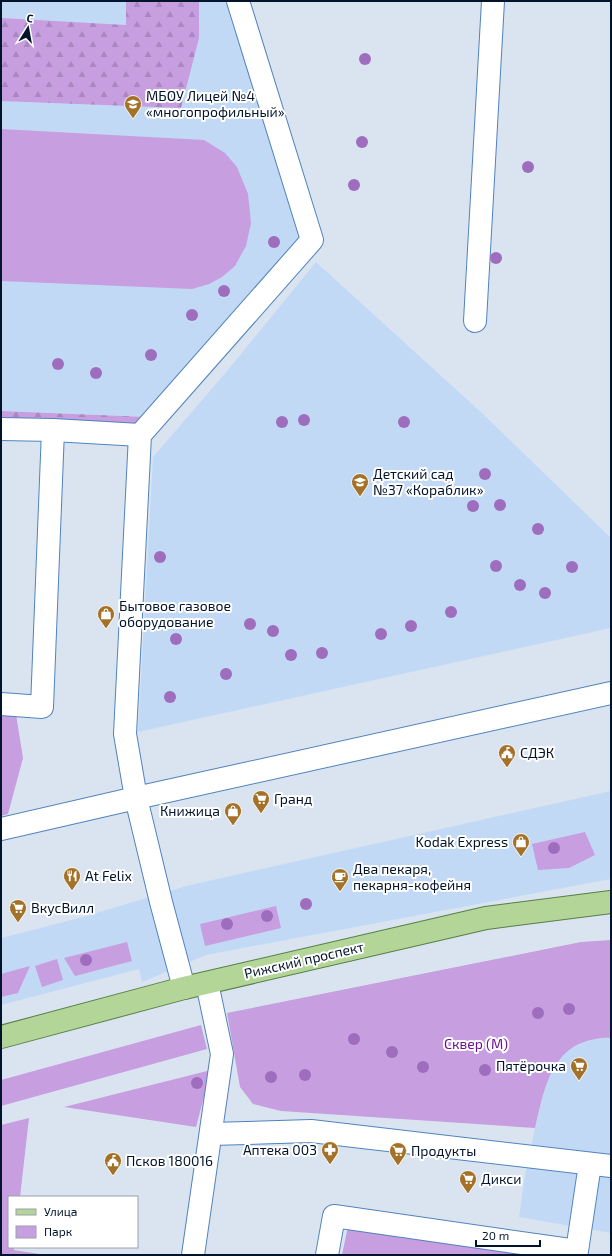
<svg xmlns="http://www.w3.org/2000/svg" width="612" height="1256" font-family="'Exo 2',sans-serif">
<defs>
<pattern id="forest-firs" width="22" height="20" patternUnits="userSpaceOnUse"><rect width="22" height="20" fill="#c79edf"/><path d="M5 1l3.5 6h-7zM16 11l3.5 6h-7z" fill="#a987c0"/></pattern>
</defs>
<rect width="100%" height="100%" fill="#dae4f1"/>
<!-- built -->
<g fill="#c2d9f5">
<polygon points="1,1 227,1 303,237 147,417 1,411"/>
<polygon points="316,262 483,414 611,538 611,628 138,732 153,457 227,371"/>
<polygon points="611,791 611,879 206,955 142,982 139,969 1,1005 1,938 83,917 186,886"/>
<polygon points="603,1037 611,1038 611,1233 519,1217 525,1175 535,1128 544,1090 551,1071 563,1053 582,1043"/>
</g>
<!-- green -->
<g fill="#c79edf">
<polygon points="1,129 204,140 225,153 237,167 248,194 251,223 246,246 235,266 222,277 209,284 192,289 1,281"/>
<polygon points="1,713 16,714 23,758 8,814 1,816"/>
<polygon points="585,832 595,855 569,868 538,870 532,844"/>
<polygon points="276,906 281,928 205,946 200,924"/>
<path d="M611,940V1038C602,1037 596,1039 587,1041C549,1052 543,1095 535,1128L281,1111L253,1104L240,1087L227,1013L581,942Z"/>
<polygon points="127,942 132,961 75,976 64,958"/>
<polygon points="57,959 63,980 42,987 35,966"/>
<polygon points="30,966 18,993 1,997 1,974"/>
<polygon points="201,1025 207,1049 1,1106 1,1080"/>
<polygon points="211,1070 196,1127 64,1107"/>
<polygon points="29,1118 20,1197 9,1197 9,1247 14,1247 14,1250 46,1255 1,1255 1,1125"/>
<polygon points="348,1226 543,1255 342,1255"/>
</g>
<!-- forest -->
<g fill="url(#forest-firs)">
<polygon points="126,1 199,1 199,38 181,108 1,101 1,18 126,25"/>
<polygon points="1,411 147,417 133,428 1,423"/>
</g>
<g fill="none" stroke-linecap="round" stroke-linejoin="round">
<defs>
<g id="minor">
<polyline points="475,321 493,1"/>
<polyline points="1,429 53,430 140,435"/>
<polyline points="1,704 42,707 53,430"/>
<polyline points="1,829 136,798 611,693"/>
<polyline points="184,988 161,902 136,798 125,734 140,435 312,240 238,1"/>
<polyline points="211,1134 311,1131 611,1166"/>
<polyline points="193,1255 222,1054 207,983"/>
<polyline points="327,1255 334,1216 577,1251 590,1164"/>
</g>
<polyline id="major" points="1,1037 184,988 486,918 611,902"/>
</defs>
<!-- minor casing -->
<use href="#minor" stroke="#5083be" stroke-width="24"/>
<!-- major casing -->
<use href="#major" stroke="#557f45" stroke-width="24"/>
<!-- minor -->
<use href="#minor" stroke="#fff" stroke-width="22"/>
<!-- major -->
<use href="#major" stroke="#b3d598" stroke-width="22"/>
</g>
<!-- trees -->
<g fill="#9f6dbe">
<circle cx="365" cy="59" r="6"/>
<circle cx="362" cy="142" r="6"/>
<circle cx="528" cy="167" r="6"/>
<circle cx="354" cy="185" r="6"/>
<circle cx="274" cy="242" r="6"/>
<circle cx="496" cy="258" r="6"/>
<circle cx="224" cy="291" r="6"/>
<circle cx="192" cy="315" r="6"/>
<circle cx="151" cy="355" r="6"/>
<circle cx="58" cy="364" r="6"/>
<circle cx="96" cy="373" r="6"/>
<circle cx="304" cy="420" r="6"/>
<circle cx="282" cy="422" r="6"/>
<circle cx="404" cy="422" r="6"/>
<circle cx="485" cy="474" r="6"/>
<circle cx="500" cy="505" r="6"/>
<circle cx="473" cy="506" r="6"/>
<circle cx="538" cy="529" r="6"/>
<circle cx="160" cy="557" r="6"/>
<circle cx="496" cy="566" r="6"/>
<circle cx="572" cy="567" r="6"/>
<circle cx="520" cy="585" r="6"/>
<circle cx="545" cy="593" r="6"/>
<circle cx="451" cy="612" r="6"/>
<circle cx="250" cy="624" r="6"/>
<circle cx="411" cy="626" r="6"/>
<circle cx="273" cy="631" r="6"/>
<circle cx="381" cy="634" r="6"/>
<circle cx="176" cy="639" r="6"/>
<circle cx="322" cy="653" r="6"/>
<circle cx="291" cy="655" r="6"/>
<circle cx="226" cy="674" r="6"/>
<circle cx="170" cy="697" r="6"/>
<circle cx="554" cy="848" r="6"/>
<circle cx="306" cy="904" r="6"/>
<circle cx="267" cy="916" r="6"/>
<circle cx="227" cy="924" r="6"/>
<circle cx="86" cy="960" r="6"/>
<circle cx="569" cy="1009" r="6"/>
<circle cx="538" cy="1013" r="6"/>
<circle cx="354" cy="1039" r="6"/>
<circle cx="392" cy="1052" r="6"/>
<circle cx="423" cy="1067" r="6"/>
<circle cx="485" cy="1070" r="6"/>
<circle cx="305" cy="1075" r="6"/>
<circle cx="271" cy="1077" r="6"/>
<circle cx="197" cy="1083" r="6"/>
</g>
<!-- icons -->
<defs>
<symbol id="school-pin" viewBox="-11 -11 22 30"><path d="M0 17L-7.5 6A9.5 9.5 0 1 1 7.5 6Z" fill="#a37228" stroke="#fff"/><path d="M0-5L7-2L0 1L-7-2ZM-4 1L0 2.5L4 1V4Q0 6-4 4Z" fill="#fff"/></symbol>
<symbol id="shop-pin" viewBox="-11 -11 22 30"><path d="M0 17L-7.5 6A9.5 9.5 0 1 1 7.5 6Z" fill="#a37228" stroke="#fff"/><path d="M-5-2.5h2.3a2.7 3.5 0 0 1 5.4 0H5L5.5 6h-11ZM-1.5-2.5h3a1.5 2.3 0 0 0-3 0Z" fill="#fff"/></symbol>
<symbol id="civic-pin" viewBox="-11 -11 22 30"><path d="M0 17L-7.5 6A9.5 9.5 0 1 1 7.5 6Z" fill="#a37228" stroke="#fff"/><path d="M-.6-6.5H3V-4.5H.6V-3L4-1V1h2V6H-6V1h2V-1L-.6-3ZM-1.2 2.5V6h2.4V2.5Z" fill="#fff"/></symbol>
<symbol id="supermarket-pin" viewBox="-11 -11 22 30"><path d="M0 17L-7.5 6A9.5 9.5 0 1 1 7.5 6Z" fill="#a37228" stroke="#fff"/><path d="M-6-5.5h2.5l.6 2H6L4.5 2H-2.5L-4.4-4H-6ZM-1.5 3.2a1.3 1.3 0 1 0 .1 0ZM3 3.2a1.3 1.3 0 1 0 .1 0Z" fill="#fff"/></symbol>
<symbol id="restaurant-pin" viewBox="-11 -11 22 30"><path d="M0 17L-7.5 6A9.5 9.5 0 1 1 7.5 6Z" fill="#a37228" stroke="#fff"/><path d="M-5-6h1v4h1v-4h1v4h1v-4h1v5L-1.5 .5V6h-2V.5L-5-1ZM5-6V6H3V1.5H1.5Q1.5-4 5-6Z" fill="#fff"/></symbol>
<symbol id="cafe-pin" viewBox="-11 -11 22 30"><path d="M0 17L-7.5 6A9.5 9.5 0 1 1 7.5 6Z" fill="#a37228" stroke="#fff"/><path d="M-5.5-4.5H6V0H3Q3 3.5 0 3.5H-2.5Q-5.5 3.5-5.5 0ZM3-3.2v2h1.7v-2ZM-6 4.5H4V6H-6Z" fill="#fff"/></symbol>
<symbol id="pharmacy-pin" viewBox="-11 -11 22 30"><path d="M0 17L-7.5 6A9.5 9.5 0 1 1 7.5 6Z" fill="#a37228" stroke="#fff"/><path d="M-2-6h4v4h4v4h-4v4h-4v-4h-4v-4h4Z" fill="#fff"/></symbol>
</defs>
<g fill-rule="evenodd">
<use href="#school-pin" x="123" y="94" width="20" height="27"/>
<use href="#school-pin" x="350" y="472" width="20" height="27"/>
<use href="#shop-pin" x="96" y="604" width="20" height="27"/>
<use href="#civic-pin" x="497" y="743" width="20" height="27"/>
<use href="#supermarket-pin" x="251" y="789" width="20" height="27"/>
<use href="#shop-pin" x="223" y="801" width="20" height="27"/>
<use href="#shop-pin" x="511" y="832" width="20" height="27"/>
<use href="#restaurant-pin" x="62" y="866" width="20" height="27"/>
<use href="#cafe-pin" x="330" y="867" width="20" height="27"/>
<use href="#supermarket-pin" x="8" y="898" width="20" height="27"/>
<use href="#supermarket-pin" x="569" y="1056" width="20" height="27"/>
<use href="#pharmacy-pin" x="320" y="1140" width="20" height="27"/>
<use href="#supermarket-pin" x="388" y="1141" width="20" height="27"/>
<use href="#civic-pin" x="103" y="1151" width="20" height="27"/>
<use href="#supermarket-pin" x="458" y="1169" width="20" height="27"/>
</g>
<g text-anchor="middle" stroke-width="4" stroke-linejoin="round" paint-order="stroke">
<!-- poi labels -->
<g font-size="14" fill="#02142b" stroke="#fff" text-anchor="start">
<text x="146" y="101">МБОУ Лицей №4<tspan x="146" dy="16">«многопрофильный»</tspan></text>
<text x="373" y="479">Детский сад<tspan x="373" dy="16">№37 «Кораблик»</tspan></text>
<text x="119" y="611">Бытовое газовое<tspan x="119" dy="16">оборудование</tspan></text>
<text x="520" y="758">СДЭК</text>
<text x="274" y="804">Гранд</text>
<text x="220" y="816" text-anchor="end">Книжица</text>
<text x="508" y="847" text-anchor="end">Kodak Express</text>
<text x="353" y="874">Два пекаря,<tspan x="353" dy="16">пекарня-кофейня</tspan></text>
<text x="85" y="881">At Felix</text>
<text x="31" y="913">ВкусВилл</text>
<text x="566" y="1071" text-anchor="end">Пятёрочка</text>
<text x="317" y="1155" text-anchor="end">Аптека 003</text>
<text x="411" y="1156">Продукты</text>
<text x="126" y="1166">Псков 180016</text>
<text x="481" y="1184">Дикси</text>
</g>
<!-- street labels -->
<g font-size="14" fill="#02142b" stroke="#fff">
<text transform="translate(304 960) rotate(-13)" y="5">Рижский проспект</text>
</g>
<!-- park labels -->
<g font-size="14" fill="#6f0c95" stroke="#fff">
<text x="476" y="1049">Сквер (М)</text>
</g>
</g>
<!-- border -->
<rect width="612" height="1256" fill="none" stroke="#02142b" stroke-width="4"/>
<!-- legend -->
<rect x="8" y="1196" width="130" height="52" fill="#ffffff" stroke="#9aa1aa"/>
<rect x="16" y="1209" width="20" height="6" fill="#b3d598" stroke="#9aa1aa"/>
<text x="44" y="1216" font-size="12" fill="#02142b">Улица</text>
<rect x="16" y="1226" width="20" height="12" fill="#c79edf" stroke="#9aa1aa"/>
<text x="44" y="1236" font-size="12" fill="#02142b">Парк</text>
<!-- north arrow -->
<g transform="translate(28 28) rotate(11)" stroke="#ffffff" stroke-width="3" paint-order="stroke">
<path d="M0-3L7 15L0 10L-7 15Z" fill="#02142b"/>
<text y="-6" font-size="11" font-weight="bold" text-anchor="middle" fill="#02142b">С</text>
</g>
<!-- scale -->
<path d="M476 1240v6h64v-6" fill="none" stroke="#02142b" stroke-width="2"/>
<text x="482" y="1240" font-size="12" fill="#02142b" stroke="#ffffff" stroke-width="3" paint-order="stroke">20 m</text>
</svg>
